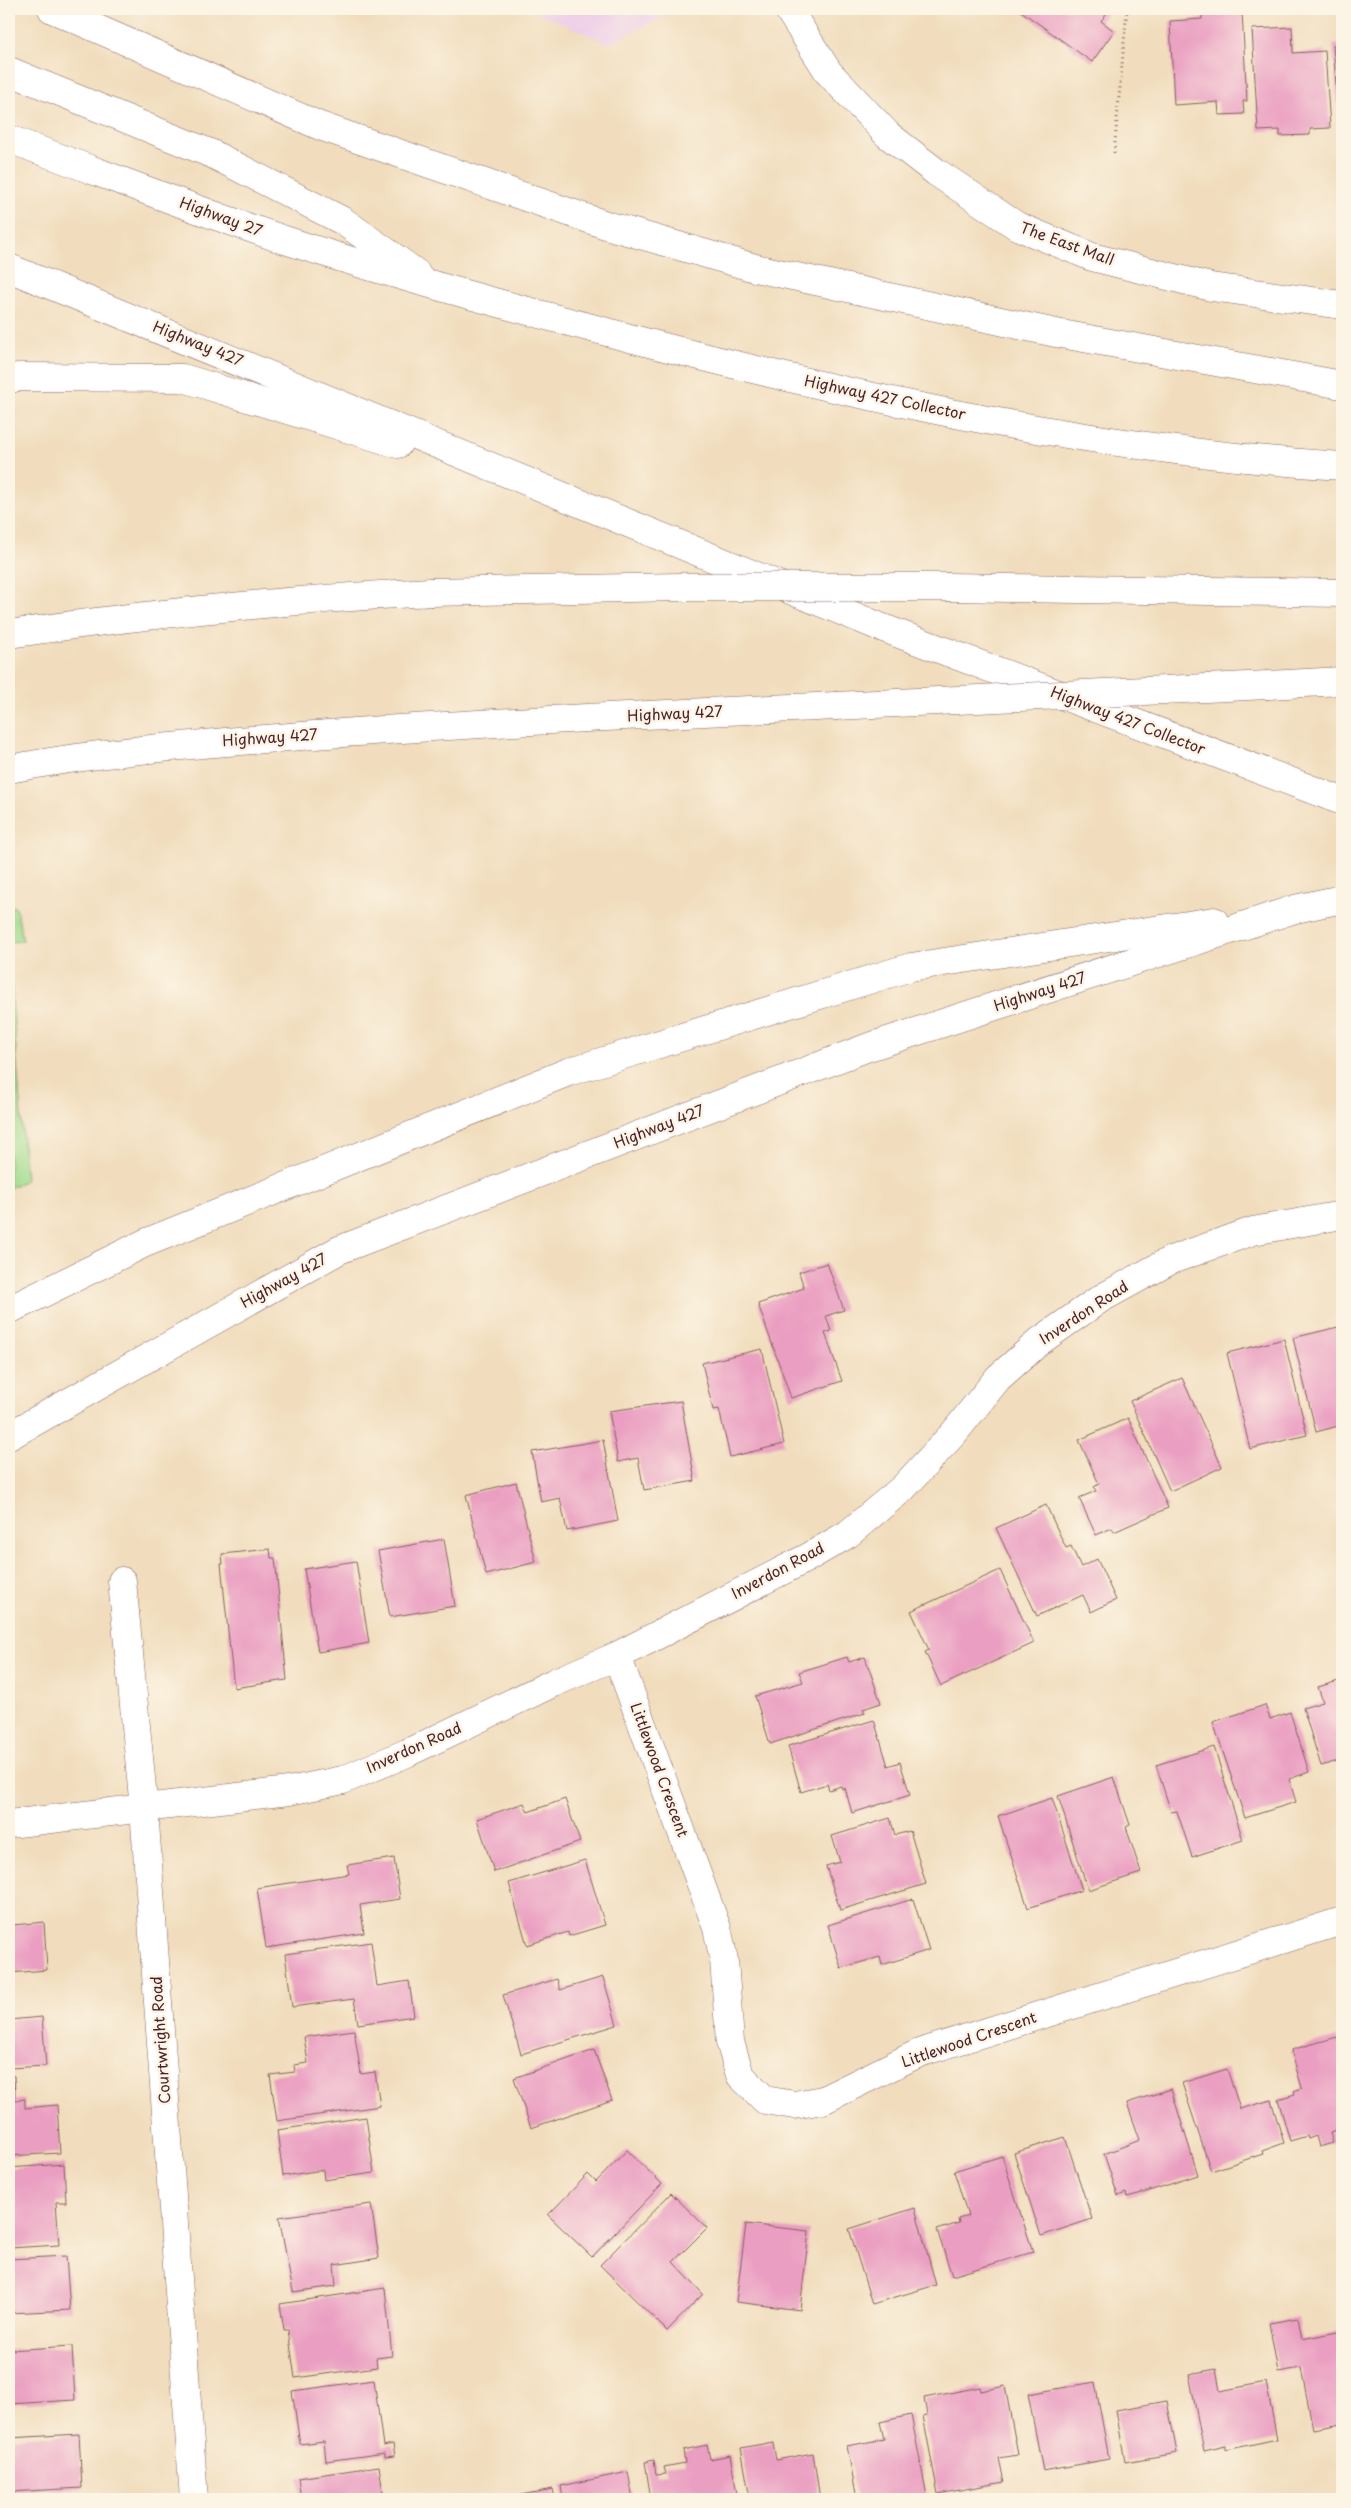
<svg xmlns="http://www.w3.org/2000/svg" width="1351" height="2508" font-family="'Playpen Sans',sans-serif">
<rect width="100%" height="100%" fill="#fcf5e5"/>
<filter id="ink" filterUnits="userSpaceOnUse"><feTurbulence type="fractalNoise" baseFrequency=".02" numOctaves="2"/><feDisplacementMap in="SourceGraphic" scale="10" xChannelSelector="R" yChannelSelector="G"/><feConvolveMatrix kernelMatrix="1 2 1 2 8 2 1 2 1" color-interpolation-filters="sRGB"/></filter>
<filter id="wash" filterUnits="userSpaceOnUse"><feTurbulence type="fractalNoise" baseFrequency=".0096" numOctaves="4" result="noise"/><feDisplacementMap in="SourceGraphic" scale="20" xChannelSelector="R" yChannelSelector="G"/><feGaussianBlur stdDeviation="1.12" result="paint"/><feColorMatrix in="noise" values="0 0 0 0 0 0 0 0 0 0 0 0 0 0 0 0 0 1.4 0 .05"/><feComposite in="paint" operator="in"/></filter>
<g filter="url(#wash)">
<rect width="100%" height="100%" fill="#f1ddbd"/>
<!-- built -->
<polygon fill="#eed0e8" points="529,9 679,9 609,44"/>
<!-- green -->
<g fill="#a2dc8e" stroke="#767e5c">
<polygon points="9,907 16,907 23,941 9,942"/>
<polygon points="9,957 26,1180 9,1188"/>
</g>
<g id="blocks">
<!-- building -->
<g fill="#ea9ec1">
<polygon points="1018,9 1110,9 1101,21 1114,31 1092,62"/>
<polygon points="1242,12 1247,101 1243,101 1244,114 1219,115 1218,102 1174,105 1170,21 1202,19 1202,13"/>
<polygon points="1292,27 1293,53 1325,51 1330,128 1310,129 1310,135 1280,136 1280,130 1258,131 1252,29"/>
<polygon points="1342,44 1342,151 1341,151 1333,45"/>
<polygon points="827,1263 844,1310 826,1316 831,1331 825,1333 842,1381 791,1398 758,1304 804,1288 799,1272"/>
<polygon points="1342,1326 1342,1425 1316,1432 1293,1338"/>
<polygon points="1284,1339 1307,1435 1250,1449 1227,1353"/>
<polygon points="762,1349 784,1444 730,1457 719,1409 713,1410 702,1363"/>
<polygon points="1182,1378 1222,1467 1170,1491 1130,1401"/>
<polygon points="681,1401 695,1481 644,1490 638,1458 618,1462 609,1411"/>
<polygon points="1128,1418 1168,1508 1114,1532 1112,1528 1096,1535 1079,1498 1096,1491 1094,1487 1099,1484 1079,1440"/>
<polygon points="603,1440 618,1521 567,1531 560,1498 541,1502 532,1452"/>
<polygon points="516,1482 536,1562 486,1575 466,1495"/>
<polygon points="1046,1505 1066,1548 1071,1546 1081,1567 1097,1559 1116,1600 1091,1612 1083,1595 1037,1616 996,1528"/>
<polygon points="444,1539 455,1606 390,1617 378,1551"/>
<polygon points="270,1549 271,1558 275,1558 287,1680 234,1688 221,1564 223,1564 222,1554"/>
<polygon points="356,1561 369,1643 318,1652 304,1569"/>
<polygon points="1000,1570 1034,1643 941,1686 925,1652 929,1650 911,1611"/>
<polygon points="847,1657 849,1662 865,1657 881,1703 863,1709 865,1713 770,1744 755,1696 803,1682 799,1672"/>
<polygon points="1342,1680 1342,1764 1341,1760 1321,1766 1303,1708 1323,1702 1318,1687"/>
<polygon points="1265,1705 1270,1719 1290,1712 1309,1772 1289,1779 1296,1802 1245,1818 1213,1722"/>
<polygon points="874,1720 888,1766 900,1762 910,1795 852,1813 845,1788 842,1789 841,1786 829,1790 827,1784 801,1792 788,1746"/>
<polygon points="1214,1747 1243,1840 1192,1857 1177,1811 1171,1812 1156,1765"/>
<polygon points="1114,1777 1130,1825 1126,1827 1141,1873 1088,1890 1058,1796"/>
<polygon points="1052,1798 1082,1890 1028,1908 998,1816"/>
<polygon points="565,1799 580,1842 494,1872 477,1819 524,1803 528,1812"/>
<polygon points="890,1818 895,1835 910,1831 926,1884 840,1910 826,1866 840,1862 832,1836"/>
<polygon points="394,1858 400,1899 360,1905 364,1933 266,1948 257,1888 349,1874 347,1865"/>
<polygon points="585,1860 605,1925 569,1936 568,1932 527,1945 509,1883"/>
<polygon points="913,1899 929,1950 882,1965 880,1957 841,1968 828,1925"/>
<polygon points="9,1917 12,1917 13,1925 44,1922 47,1970 9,1973"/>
<polygon points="371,1942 377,1986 409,1981 414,2016 358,2024 354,1999 292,2007 285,1954"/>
<polygon points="603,1977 617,2025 521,2054 503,1995 557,1979 560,1990"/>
<polygon points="42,2017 46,2066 9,2068 9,2020"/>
<polygon points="354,2030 361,2074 375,2072 380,2106 277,2121 270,2075 295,2072 294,2065 308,2063 304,2037"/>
<polygon points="1337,2037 1342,2055 1342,2129 1330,2133 1333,2143 1319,2147 1316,2136 1308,2139 1307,2136 1290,2141 1278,2099 1295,2094 1294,2091 1302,2088 1291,2050"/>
<polygon points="594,2050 612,2100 531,2128 514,2078"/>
<polygon points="1227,2069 1240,2109 1271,2100 1284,2143 1262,2151 1263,2154 1211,2171 1182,2083"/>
<polygon points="9,2076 14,2076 15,2100 25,2099 25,2108 57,2105 60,2153 9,2156"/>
<polygon points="1171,2089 1198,2175 1146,2192 1127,2197 1126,2193 1118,2196 1104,2154 1140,2140 1127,2103"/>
<polygon points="366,2117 374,2173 324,2180 323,2170 283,2176 277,2130"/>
<polygon points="1065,2137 1092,2219 1041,2236 1014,2153"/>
<polygon points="627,2150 662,2184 592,2257 548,2215 588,2174 596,2182"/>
<polygon points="1002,2156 1033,2252 952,2276 937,2230 959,2223 958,2219 968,2216 954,2171"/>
<polygon points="64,2164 66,2202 56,2202 59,2245 9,2248 9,2168"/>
<polygon points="671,2193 707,2228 673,2262 703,2294 667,2331 600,2265"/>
<polygon points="371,2204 379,2258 334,2265 336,2286 293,2292 279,2217"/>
<polygon points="915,2208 936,2285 872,2304 849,2229"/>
<polygon points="746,2224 809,2231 800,2310 736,2302"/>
<polygon points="66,2256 70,2310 9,2313 9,2259"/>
<polygon points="385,2288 392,2356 376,2358 377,2367 295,2378 288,2330 284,2330 280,2304"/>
<polygon points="1298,2318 1302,2339 1342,2331 1342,2424 1313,2429 1301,2368 1278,2372 1269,2323"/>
<polygon points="72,2346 75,2400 9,2404 9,2350"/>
<polygon points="1216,2369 1220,2391 1266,2382 1277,2439 1226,2450 1226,2446 1204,2451 1189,2374"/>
<polygon points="374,2380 383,2446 393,2444 395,2456 385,2457 385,2453 326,2461 324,2441 300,2444 292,2391"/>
<polygon points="1095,2382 1109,2459 1043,2471 1028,2394"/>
<polygon points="1005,2386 1018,2455 999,2458 1004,2482 938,2494 923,2416 927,2415 924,2398 980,2387 981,2391"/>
<polygon points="1167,2401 1177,2453 1125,2462 1116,2410"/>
<polygon points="911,2415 927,2496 911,2499 857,2499 847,2446 884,2439 880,2422"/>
<polygon points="79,2434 82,2488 9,2492 9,2438"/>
<polygon points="773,2442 776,2460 813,2453 820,2499 750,2499 741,2448"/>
<polygon points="707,2445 710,2459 730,2455 738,2499 651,2499 645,2462 654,2460 656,2475 666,2474 664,2467 685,2463 683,2450"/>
<polygon points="379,2466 384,2499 301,2499 298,2478"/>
<polygon points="628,2472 633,2499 563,2499 561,2486"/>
<polygon points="553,2489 555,2499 504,2499 504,2498"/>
</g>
</g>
</g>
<g filter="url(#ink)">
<use href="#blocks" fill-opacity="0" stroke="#84625e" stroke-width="1"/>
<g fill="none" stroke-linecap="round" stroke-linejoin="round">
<defs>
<g id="street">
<polyline points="122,1581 144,1809 194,2499"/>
<polyline points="617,1656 717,1928 724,1960 730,2042 740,2075 765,2100 794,2105 823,2100 919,2053 1342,1921"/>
<polyline points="9,1824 289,1791 343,1780 407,1753 553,1683 617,1656 807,1558 848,1534 903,1488 954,1433 998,1378 1040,1341 1100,1299 1171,1260 1253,1231 1342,1215"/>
</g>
<polyline id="secondary" points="788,9 829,73 888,135 936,172 1017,226 1092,257 1211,287 1342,305"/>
<g id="highway">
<polyline points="52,9 320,126 606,225 755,268 1056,333 1342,385"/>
<polyline points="9,71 212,154 343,221 416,273"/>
<path d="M9,139C102,173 194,210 288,241C405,279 523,310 641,341C872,401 1104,451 1342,466"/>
<polyline points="9,268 878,626 1342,801"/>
<polyline points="9,379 18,377 183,378 398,444"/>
<polyline points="949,587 1342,593"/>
<path d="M9,634C149,613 288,600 430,592"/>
<polyline points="1268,685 1342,681"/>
<path d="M9,769C110,750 213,743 315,735C488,722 662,714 835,706"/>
<polyline points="9,1310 145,1243 568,1072 911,967 1214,921"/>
<polyline points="9,1436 339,1250 866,1048 1295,909 1342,899"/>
</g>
</defs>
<!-- street casing -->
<use href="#street" stroke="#84625e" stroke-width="29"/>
<!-- secondary casing -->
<use href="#secondary" stroke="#84625e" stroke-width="29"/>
<!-- highway casing -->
<use href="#highway" stroke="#84625e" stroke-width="29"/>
<!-- path -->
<polyline stroke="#84625e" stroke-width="3" stroke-dasharray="1 4" stroke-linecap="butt" points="1114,153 1127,9"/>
<!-- street -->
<use href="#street" stroke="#fff" stroke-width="28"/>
<!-- secondary -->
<use href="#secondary" stroke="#fff" stroke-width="28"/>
<!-- highway -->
<use href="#highway" stroke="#fff" stroke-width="28"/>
<defs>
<g id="highway-bridge">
<polyline points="430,592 680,587 949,587"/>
<polyline points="835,706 1268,685"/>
</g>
</defs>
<!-- highway-bridge casing -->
<use href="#highway-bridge" stroke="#84625e" stroke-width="29" stroke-linecap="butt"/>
<!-- highway-bridge -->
<use href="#highway-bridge" stroke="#fff" stroke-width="28"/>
</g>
</g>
<g text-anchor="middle" stroke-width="5" stroke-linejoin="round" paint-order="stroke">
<!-- street labels -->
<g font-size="15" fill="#4a1f2b" stroke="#fcf5e5">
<text transform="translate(221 217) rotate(20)" y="5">Highway 27</text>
<text transform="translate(1067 244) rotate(20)" y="5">The East Mall</text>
<text transform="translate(198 344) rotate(22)" y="5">Highway 427</text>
<text transform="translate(885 398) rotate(12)" y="5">Highway 427 Collector</text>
<text transform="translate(675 714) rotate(-3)" y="5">Highway 427</text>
<text transform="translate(1128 721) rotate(21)" y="5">Highway 427 Collector</text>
<text transform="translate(270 738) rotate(-4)" y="5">Highway 427</text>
<text transform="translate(1040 992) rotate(-18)" y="5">Highway 427</text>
<text transform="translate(659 1127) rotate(-21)" y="5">Highway 427</text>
<text transform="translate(284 1281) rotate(-29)" y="5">Highway 427</text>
<text transform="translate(1084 1313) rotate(-33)" y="5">Inverdon Road</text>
<text transform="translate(778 1571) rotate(-28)" y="5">Inverdon Road</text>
<text transform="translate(414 1748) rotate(-24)" y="5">Inverdon Road</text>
<text transform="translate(659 1770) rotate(70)" y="5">Littlewood Crescent</text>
<text transform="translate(161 2040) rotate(-94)" y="5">Courtwright Road</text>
<text transform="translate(969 2040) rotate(-19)" y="5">Littlewood Crescent</text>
</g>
</g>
<!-- margin -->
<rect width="1351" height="2508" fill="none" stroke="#fcf5e5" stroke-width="30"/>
</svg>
